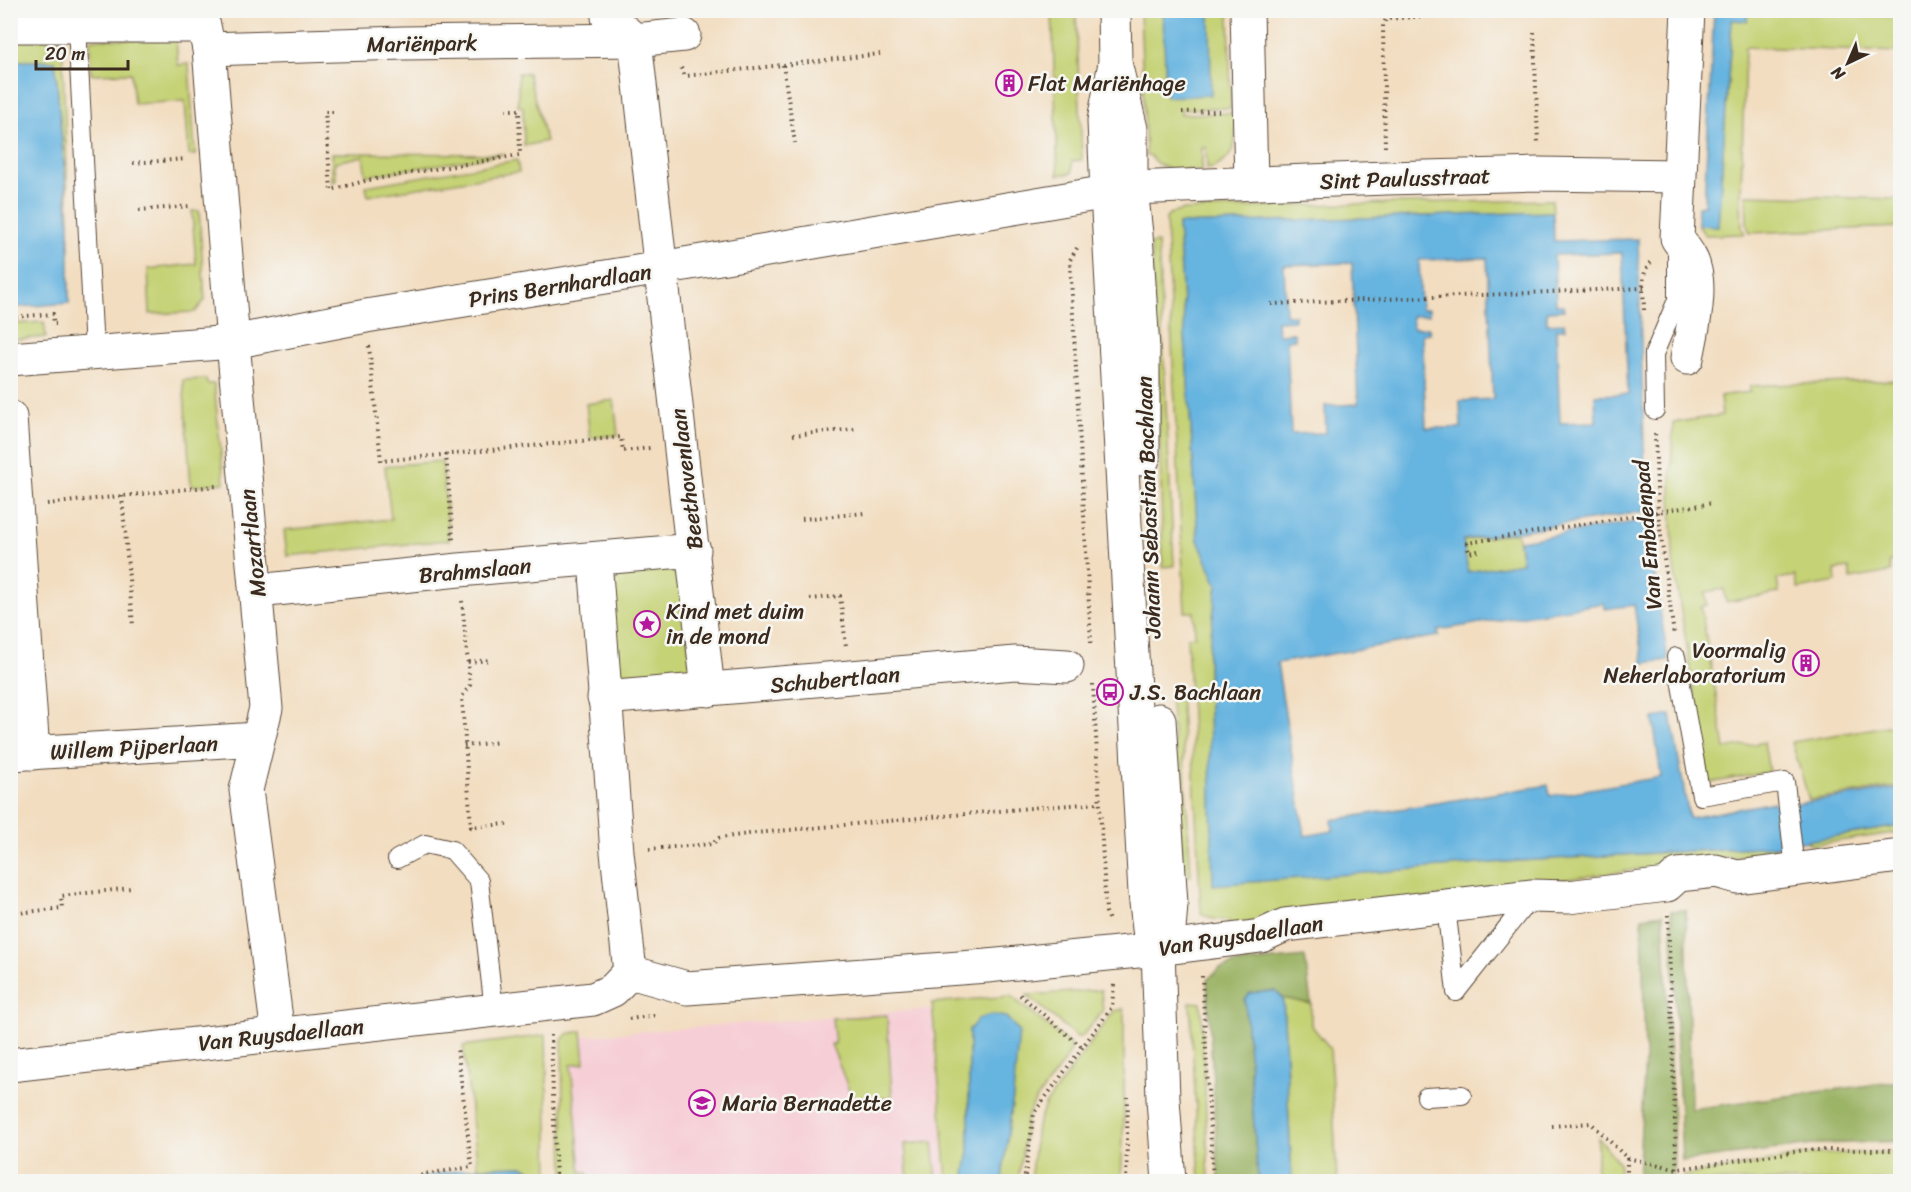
<svg xmlns="http://www.w3.org/2000/svg" width="1911" height="1192" font-family="Sriracha,sans-serif">
<rect width="100%" height="100%" fill="#f6f6f2"/>
<filter id="ink" filterUnits="userSpaceOnUse"><feTurbulence type="fractalNoise" baseFrequency=".0167" numOctaves="2"/><feDisplacementMap in="SourceGraphic" scale="12" xChannelSelector="R" yChannelSelector="G"/><feConvolveMatrix kernelMatrix="1 2 1 2 8 2 1 2 1" color-interpolation-filters="sRGB"/></filter>
<filter id="wash" filterUnits="userSpaceOnUse"><feTurbulence type="fractalNoise" baseFrequency=".008" numOctaves="4" result="noise"/><feDisplacementMap in="SourceGraphic" scale="24" xChannelSelector="R" yChannelSelector="G"/><feGaussianBlur stdDeviation="1.35" result="paint"/><feColorMatrix in="noise" values="0 0 0 0 0 0 0 0 0 0 0 0 0 0 0 0 0 1.4 0 .05"/><feComposite in="paint" operator="in"/></filter>
<g filter="url(#wash)">
<rect width="100%" height="100%" fill="#f2ddc0"/>
<!-- built -->
<polygon fill="#f6cfd6" points="931,1009 941,1125 944,1181 589,1181 588,1173 581,1172 571,1065 585,1063 582,1036"/>
<!-- green -->
<g fill="#c5d274" stroke="#807e49" stroke-width="1.5">
<polygon points="1748,10 1900,16 1900,52 1745,47 1741,195 1742,228 1745,234 1705,235 1698,225 1718,226 1732,20 1747,21"/>
<polygon points="1052,11 1076,11 1082,160 1072,161 1072,173 1058,175"/>
<path d="M1140,11H1229L1231,108L1181,109V114L1236,113C1236,133 1239,152 1220,164C1215,167 1213,169 1207,169L1206,147L1202,148V170C1183,169 1163,174 1150,156H1146Z"/>
<polygon points="11,39 62,39 69,224 55,61 11,61"/>
<polygon points="90,39 176,39 178,65 189,64 195,155 189,155 185,101 134,104 131,73 91,74"/>
<polygon points="518,73 528,73 546,141 524,146 523,107 518,106"/>
<polygon points="332,153 505,154 366,176 363,156 335,162 336,181 332,182"/>
<polygon points="517,160 519,172 368,196 366,186"/>
<polygon points="1746,195 1900,199 1900,227 1750,233 1747,225"/>
<polygon points="1552,200 1553,212 1178,224 1198,540 1217,585 1208,658 1213,884 1518,861 1776,846 1774,851 1230,925 1228,920 1213,919 1201,913 1187,637 1195,636 1194,612 1185,612 1166,219 1169,214 1184,210 1304,205"/>
<polygon points="192,211 199,211 205,300 195,312 150,314 148,269 196,264"/>
<polygon points="1158,243 1174,566 1163,567 1158,375 1151,244"/>
<polygon points="44,322 46,337 11,340 11,324"/>
<polygon points="206,379 207,384 214,384 224,483 191,486 183,380"/>
<polygon points="1900,380 1900,560 1889,562 1891,572 1851,579 1849,568 1835,570 1836,582 1798,589 1795,576 1777,579 1779,593 1726,602 1724,589 1705,592 1707,605 1701,607 1725,749 1764,742 1769,772 1709,783 1673,562 1671,478 1673,423 1722,415 1720,396 1750,392 1750,386"/>
<polygon points="614,400 618,435 590,438 586,404"/>
<polygon points="442,461 449,540 287,556 284,530 391,519 385,466"/>
<polygon points="1517,532 1522,563 1468,572 1463,541"/>
<path d="M660,564L672,569L681,581L691,663L687,673L677,679L636,684L618,674L608,590C619,569 637,568 660,564Z"/>
<polygon points="1180,691 1191,876 1184,876 1170,692"/>
<polygon points="1900,724 1900,786 1809,800 1792,742"/>
<polygon points="1900,826 1900,832 1811,845 1806,841"/>
<polygon points="1101,990 1103,1011 1081,1037 1077,1037 1027,995"/>
<polygon points="1011,996 1070,1044 1070,1053 1034,1103 1027,1117 1018,1181 1001,1181 1013,1097 969,1030 969,1151 964,1181 947,1181 932,1003"/>
<polygon points="1283,998 1311,1004 1311,1025 1330,1048 1337,1181 1292,1181"/>
<polygon points="1190,1002 1201,1003 1209,1181 1200,1181"/>
<polygon points="1124,1009 1124,1116 1121,1181 1030,1181 1037,1126 1045,1105 1114,1011"/>
<polygon points="887,1015 892,1097 854,1103 831,1044 835,1044 832,1018"/>
<polygon points="582,1031 585,1063 571,1065 581,1172 588,1172 589,1181 564,1181 562,1040 567,1034"/>
<polygon points="546,1035 549,1181 529,1177 529,1170 522,1166 478,1167 463,1046"/>
<polygon points="1598,1137 1619,1163 1619,1181 1575,1181 1575,1179 1596,1178"/>
<polygon points="933,1142 937,1181 908,1181 905,1144"/>
<polygon points="1900,1152 1900,1181 1683,1181 1683,1176 1811,1154"/>
</g>
<!-- forest -->
<g fill="#9cb466" stroke="#6c6f42" stroke-width="1.5">
<polygon points="1686,910 1691,1109 1900,1081 1900,1141 1820,1144 1682,1161 1671,911"/>
<polygon points="1663,914 1674,1145 1673,1181 1638,1181 1645,1058 1642,917"/>
<polygon points="1305,957 1311,1004 1283,998 1274,991 1245,1000 1258,1181 1219,1181 1207,980 1219,969 1235,964"/>
</g>
<!-- water -->
<g fill="#66b4e0" stroke="#506f7f" stroke-width="1.5" fill-rule="evenodd">
<polygon points="1900,10 1900,16 1769,11 1769,10"/>
<polygon points="1163,11 1210,11 1211,95 1166,97"/>
<polygon points="1714,11 1748,11 1747,21 1732,20 1718,226 1698,225 1698,206 1704,205"/>
<polygon points="11,61 55,61 69,224 69,303 11,308"/>
<path d="M1553,212L1554,241L1638,239L1646,511L1463,540L1468,572L1522,563L1519,541L1646,520L1668,660L1643,663L1634,605L1605,609L1604,603L1438,630L1439,636L1277,663L1305,836L1333,831L1332,820L1548,785L1550,796L1661,777L1653,718L1671,715L1689,818L1774,802L1776,807L1900,788V826L1776,846L1518,861L1213,885L1208,658L1217,585L1198,540L1178,224ZM1622,253L1628,394L1595,395L1596,422L1560,423L1556,329H1565L1564,323L1547,324V311L1564,310L1563,305H1556L1554,255ZM1487,258L1493,399L1460,401L1461,428H1426L1422,334L1430,333L1429,328H1413L1412,316L1429,315V309H1421L1419,260ZM1352,263L1358,404L1325,406L1326,433L1291,434L1287,340L1295,339L1294,333L1278,334L1277,321L1294,320V315H1286L1284,265Z"/>
<polygon points="1275,991 1283,998 1292,1181 1258,1181 1245,1000 1250,993"/>
<polygon points="992,1015 1006,1017 1019,1031 1013,1097 1002,1180 964,1181 969,1151 969,1030 978,1019"/>
<path d="M522,1166L529,1170V1177L525,1181H412C447,1169 485,1167 522,1166Z"/>
</g>
</g>
<g filter="url(#ink)">
<g fill="none" stroke-linecap="round" stroke-linejoin="round">
<defs>
<g id="service">
<polyline points="77,26 94,351"/>
<polyline points="1655,410 1654,354 1677,300 1677,246"/>
<polyline points="1676,657 1701,796 1785,782 1795,869"/>
<polyline points="397,859 425,844 452,850 479,881 494,1010"/>
<polyline points="1446,907 1456,992"/>
<polyline points="1456,992 1532,896"/>
<polyline points="1426,1097 1462,1095"/>
</g>
<g id="minor">
<polyline points="608,10 608,17 635,40 708,690"/>
<polyline points="1247,10 1251,182"/>
<polyline points="10,26 204,26 209,49 233,342 266,708 246,790 278,1034"/>
<polyline points="209,49 403,43 635,40 684,35"/>
<path d="M1687,358C1692,332 1702,291 1694,267C1692,257 1683,247 1677,238L1688,10"/>
<polyline points="10,359 233,342 366,316 661,268 1131,188 1386,178 1539,174 1679,176"/>
<polyline points="10,417 33,753"/>
<polyline points="595,560 617,852 630,972"/>
<polyline points="257,591 459,570 694,550"/>
<polyline points="604,698 1015,663 1067,666"/>
<polyline points="11,754 258,739"/>
<polyline points="630,972 687,988 987,966 1158,949 1261,936 1285,925 1532,896 1568,897 1667,885 1678,875 1716,871 1737,877 1900,856"/>
<polyline points="10,1065 593,999 613,990 630,972"/>
</g>
<g id="tertiary">
<polyline points="1114,10 1115,63 1131,129 1131,188 1136,234 1143,350 1143,459"/>
<polyline points="1115,63 1104,121 1107,193 1145,893 1149,929 1158,949 1163,1099 1169,1182"/>
<polyline points="1158,949 1169,930 1171,904 1159,720"/>
</g>
</defs>
<!-- service casing -->
<use href="#service" stroke="#564536" stroke-width="20"/>
<!-- minor casing -->
<use href="#minor" stroke="#564536" stroke-width="35"/>
<!-- tertiary casing -->
<use href="#tertiary" stroke="#564536" stroke-width="35"/>
<!-- path -->
<g stroke="#564536" stroke-width="4" stroke-dasharray="1.5 4.5" stroke-linecap="butt">
<polyline points="1534,32 1538,144"/>
<polyline points="783,65 795,143"/>
<polyline points="681,68 685,76 880,54"/>
<polyline points="333,112 325,112 331,190 369,180 520,155 519,110 506,110"/>
<polyline points="1182,112 1219,111"/>
<polyline points="1385,147 1383,25 1386,19 1443,15"/>
<polyline points="133,163 186,159"/>
<polyline points="139,210 191,206"/>
<polyline points="1077,248 1070,260 1091,643"/>
<polyline points="1271,304 1644,288"/>
<path d="M1644,310C1644,294 1639,273 1652,261"/>
<polyline points="10,317 53,314 54,324 56,324"/>
<polyline points="369,346 381,461 621,437 623,451 650,448"/>
<polyline points="1655,434 1658,513 1674,635"/>
<polyline points="793,435 855,429"/>
<polyline points="446,454 453,540"/>
<polyline points="122,496 133,626"/>
<polyline points="47,504 216,486"/>
<polyline points="802,519 865,513"/>
<polyline points="1478,551 1469,553 1467,543 1713,503"/>
<polyline points="810,599 840,596 846,646"/>
<polyline points="462,601 470,685 462,697 471,827 507,824"/>
<polyline points="468,662 491,660"/>
<polyline points="1093,684 1106,912 1109,921"/>
<polyline points="464,746 500,742"/>
<polyline points="649,849 712,844 719,838 756,833 1042,807 1100,803"/>
<polyline points="10,914 62,908 61,896 131,888"/>
<polyline points="1668,915 1677,1182"/>
<polyline points="1202,976 1213,1182"/>
<polyline points="1020,995 1082,1047"/>
<polyline points="629,1019 657,1015"/>
<polyline points="551,1035 556,1182"/>
<polyline points="1552,1126 1591,1123 1627,1158 1678,1169 1806,1150 1900,1150"/>
<polyline points="1627,1158 1627,1182"/>
<polyline points="404,1182 425,1174 472,1167 457,1047"/>
<polyline points="1024,1182 1034,1113 1112,1007 1114,984"/>
<polyline points="1126,1182 1128,1097"/>
</g>
<!-- service -->
<use href="#service" stroke="#fff" stroke-width="18"/>
<!-- minor -->
<use href="#minor" stroke="#fff" stroke-width="33"/>
<!-- tertiary -->
<use href="#tertiary" stroke="#fff" stroke-width="33"/>
</g>
</g>
<!-- icons -->
<defs>
<symbol id="building-ring" viewBox="-11 -11 22 22"><circle r="9.5" fill="#f6f6f2" stroke="#b5179e" stroke-width="1.5"/><path d="M-4-6H4V6H1V3H-1V6H-4ZM-2.5-4.3h1.7v1.8h-1.7ZM.8-4.3h1.7v1.8H.8ZM-2.5-1h1.7V.8h-1.7ZM.8-1h1.7V.8H.8Z" fill="#b5179e"/></symbol>
<symbol id="sight-ring" viewBox="-11 -11 22 22"><circle r="9.5" fill="#f6f6f2" stroke="#b5179e" stroke-width="1.5"/><path d="M0-6L1.8-2.2L6-1.7L2.9 1.2L3.7 5.4L0 3.3L-3.7 5.4L-2.9 1.2L-6-1.7L-1.8-2.2Z" fill="#b5179e"/></symbol>
<symbol id="bus-ring" viewBox="-11 -11 22 22"><circle r="9.5" fill="#f6f6f2" stroke="#b5179e" stroke-width="1.5"/><path d="M-5-6H5V4H4V6H2V4H-2V6H-4V4H-5ZM-3.5-4V0h7V-4ZM-3.5 1.2v1.5H-2V1.2ZM2 1.2v1.5H3.5V1.2Z" fill="#b5179e"/></symbol>
<symbol id="school-ring" viewBox="-11 -11 22 22"><circle r="9.5" fill="#f6f6f2" stroke="#b5179e" stroke-width="1.5"/><path d="M0-5L7-2L0 1L-7-2ZM-4 1L0 2.5L4 1V4Q0 6-4 4Z" fill="#b5179e"/></symbol>
</defs>
<g fill-rule="evenodd">
<use href="#building-ring" x="994" y="68" width="30" height="30"/>
<use href="#sight-ring" x="632" y="609" width="30" height="30"/>
<use href="#building-ring" x="1791" y="648" width="30" height="30"/>
<use href="#bus-ring" x="1095" y="677" width="30" height="30"/>
<use href="#school-ring" x="687" y="1088" width="30" height="30"/>
</g>
<g text-anchor="middle" stroke-width="5" stroke-linejoin="round" paint-order="stroke">
<!-- street labels -->
<g font-size="22" fill="#3b2a1e" stroke="#f6f6f2">
<text transform="translate(422 43) rotate(-1)" y="8">Mariënpark</text>
<text transform="translate(1405 178) rotate(-2)" y="8">Sint Paulusstraat</text>
<text transform="translate(560 285) rotate(-9)" y="8">Prins Bernhardlaan</text>
<text transform="translate(686 479) rotate(-97)" y="8">Beethovenlaan</text>
<text transform="translate(1148 507) rotate(-92)" y="8">Johann Sebastian Bachlaan</text>
<text transform="translate(1647 535) rotate(-95)" y="8">Van Embdenpad</text>
<text transform="translate(252 543) rotate(-96)" y="8">Mozartlaan</text>
<text transform="translate(475 570) rotate(-5)" y="8">Brahmslaan</text>
<text transform="translate(835 679) rotate(-5)" y="8">Schubertlaan</text>
<text transform="translate(134 747) rotate(-3)" y="8">Willem Pijperlaan</text>
<text transform="translate(1241 935) rotate(-9)" y="8">Van Ruysdaellaan</text>
<text transform="translate(281 1034) rotate(-6)" y="8">Van Ruysdaellaan</text>
</g>
<!-- poi labels -->
<g font-size="22" fill="#3b2a1e" stroke="#f6f6f2" text-anchor="start">
<text x="1028" y="91">Flat Mariënhage</text>
<text x="666" y="619">Kind met duim<tspan x="666" dy="25">in de mond</tspan></text>
<text x="1786" y="658" text-anchor="end">Voormalig<tspan x="1786" dy="25">Neherlaboratorium</tspan></text>
<text x="1130" y="700">J.S. Bachlaan</text>
<text x="722" y="1111">Maria Bernadette</text>
</g>
</g>
<!-- margin -->
<rect width="1911" height="1192" fill="none" stroke="#f6f6f2" stroke-width="36"/>
<!-- north arrow -->
<g transform="translate(1848 63) rotate(224)" stroke="#f6f6f2" stroke-width="4.5" paint-order="stroke">
<path d="M0-4.5L10 22L0 15L-10 22Z" fill="#3b2a1e"/>
<text y="-9" font-size="16" font-weight="bold" text-anchor="middle" fill="#3b2a1e">N</text>
</g>
<!-- scale -->
<path d="M36 60v9h92v-9" fill="none" stroke="#3b2a1e" stroke-width="3"/>
<text x="45" y="60" font-size="18" fill="#3b2a1e" stroke="#f6f6f2" stroke-width="4.5" paint-order="stroke">20 m</text>
</svg>
